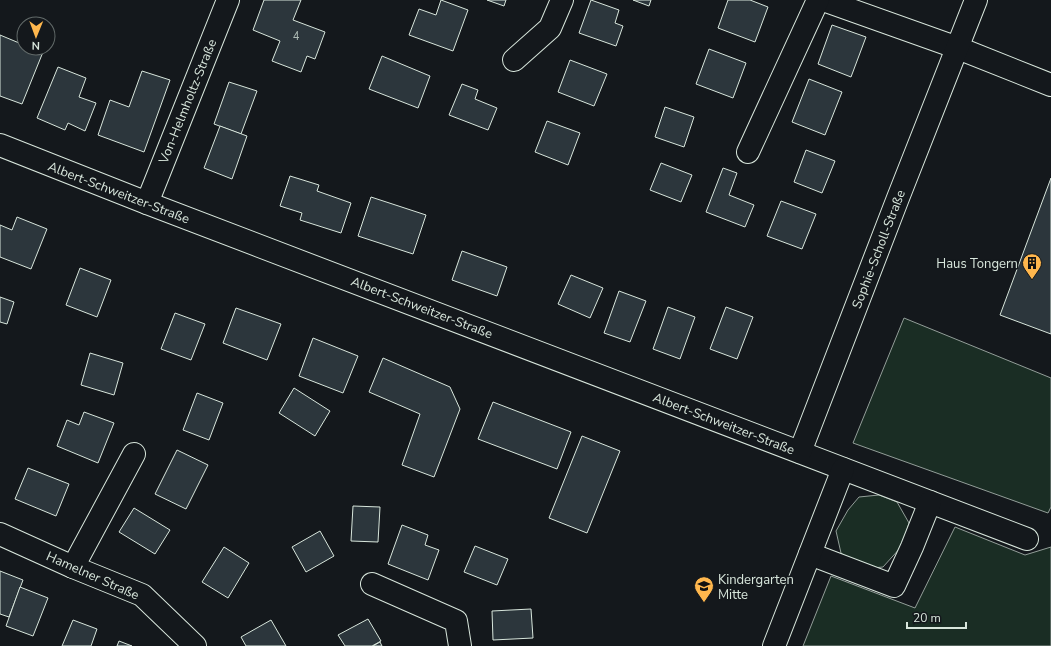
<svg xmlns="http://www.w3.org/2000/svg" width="1051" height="646" font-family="'Nunito Sans',sans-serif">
<rect width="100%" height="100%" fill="#14181c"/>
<!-- green -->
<g fill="#1a2d24" stroke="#939e99">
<polygon points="904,318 1051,378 1051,507 1048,513 853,443"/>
<polygon points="879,495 897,502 909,523 902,546 883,567 861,569 841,553 836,531 848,510 859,497"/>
<polygon points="955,527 1025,555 1051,547 1051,646 803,646 831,576 915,608"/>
</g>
<!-- building -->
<g fill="#2c363c" stroke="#d8e6dc">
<polygon points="264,0 301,0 293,20 325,32 315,59 307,56 301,72 272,61 280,41 253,30"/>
<polygon points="441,0 468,10 453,51 409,35 419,9 436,15"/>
<polygon points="487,0 506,0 504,6"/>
<polygon points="591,0 619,10 615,23 623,26 616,46 579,33"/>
<polygon points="633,0 651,0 649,6"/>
<polygon points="728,0 750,0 768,7 755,42 718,28"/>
<polygon points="832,25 866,37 851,77 818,64"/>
<polygon points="0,35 24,45 24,48 33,48 43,52 22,104 0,96"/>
<polygon points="709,49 746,63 733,98 696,84"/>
<polygon points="382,56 430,76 418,108 369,89"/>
<polygon points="570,60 607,74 594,106 558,92"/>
<polygon points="58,67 86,78 79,97 96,103 85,131 68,123 65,130 37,118"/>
<polygon points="142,71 170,80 144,152 98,135 110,100 129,107"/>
<polygon points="809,79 842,92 825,135 792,122"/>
<polygon points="229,82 257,91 241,134 214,124"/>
<polygon points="462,84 478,90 475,99 497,108 488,130 449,115"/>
<polygon points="665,107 694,117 684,147 655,137"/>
<polygon points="547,121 580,133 568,165 535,152"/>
<polygon points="220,126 247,136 232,179 204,168"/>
<polygon points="806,150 835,161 822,193 794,182"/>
<polygon points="661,163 692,175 681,202 650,190"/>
<polygon points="723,168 737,173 729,195 754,205 745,227 706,212"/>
<polygon points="290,176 319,185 317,191 351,203 341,233 300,220 302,213 280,206"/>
<polygon points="1051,178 1051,334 1000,315"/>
<polygon points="371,197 426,215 413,254 358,236"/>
<polygon points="781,201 816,214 802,249 767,236"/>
<polygon points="17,217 47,229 31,269 0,257 0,225 12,230"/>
<polygon points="462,251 507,267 497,296 452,280"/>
<polygon points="80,268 111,280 97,317 66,305"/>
<polygon points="571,275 603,288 590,318 558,304"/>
<polygon points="619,291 646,301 630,342 604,333"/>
<polygon points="0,297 14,302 7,324 0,322"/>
<polygon points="668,307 695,317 680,359 653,349"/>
<polygon points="726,307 753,317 737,359 710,349"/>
<polygon points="236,308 281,324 267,360 223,343"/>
<polygon points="175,313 205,324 191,360 161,349"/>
<polygon points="313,338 358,356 343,393 299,376"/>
<polygon points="90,353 123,363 114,395 81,385"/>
<polygon points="383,358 450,387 460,409 434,477 402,465 420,414 369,392"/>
<polygon points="294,388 330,411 315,436 279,413"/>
<polygon points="197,393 223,403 209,440 183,430"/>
<polygon points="493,402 571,432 557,469 478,439"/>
<polygon points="84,412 114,423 98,463 57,446 67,420 79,425"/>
<polygon points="582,436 620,451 587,533 549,518"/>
<polygon points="177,450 208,465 186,509 155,494"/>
<polygon points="28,468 69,484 56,516 15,499"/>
<polygon points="353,506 380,507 378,542 351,541"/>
<polygon points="134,508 170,530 155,554 119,532"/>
<polygon points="402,525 428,535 425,545 439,550 428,580 388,564"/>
<polygon points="320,531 334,556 306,572 292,547"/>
<polygon points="475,546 508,559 497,585 464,572"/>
<polygon points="224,547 249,563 228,598 202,582"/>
<polygon points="0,571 23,580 9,617 0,614"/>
<polygon points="20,587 48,598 33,636 6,626"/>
<polygon points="531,609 533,638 493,640 492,611"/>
<polygon points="368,619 381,641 372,646 345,646 338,635"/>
<polygon points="73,620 97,629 91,646 62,646"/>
<polygon points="271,620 286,646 246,646 241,637"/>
<polygon points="119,641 132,646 117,646"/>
<polygon points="380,642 382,646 373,646"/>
</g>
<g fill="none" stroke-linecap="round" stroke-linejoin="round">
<defs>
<g id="minor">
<polyline points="823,0 958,48 1051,85"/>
<polyline points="514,60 550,28 562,0"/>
<polyline points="0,145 147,203 1027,539"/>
<polyline points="748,152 818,0"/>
<polyline points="147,203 228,0"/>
<polyline points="800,452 898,198 976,0"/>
<polyline points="0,534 73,567 142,595 195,646"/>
<polyline points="810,554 894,586 912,547 930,502"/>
<polyline points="73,567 134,454"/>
<polyline points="372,584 456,621 460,646"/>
<polyline points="774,646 843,469"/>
</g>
</defs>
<!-- minor casing -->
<use href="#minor" stroke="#d8e6dc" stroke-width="24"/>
<!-- minor -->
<use href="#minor" stroke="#14181c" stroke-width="22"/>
</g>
<!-- icons -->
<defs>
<symbol id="building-pin" viewBox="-11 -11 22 30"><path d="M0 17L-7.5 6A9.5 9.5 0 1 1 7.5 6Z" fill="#ffb74d" stroke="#14181c"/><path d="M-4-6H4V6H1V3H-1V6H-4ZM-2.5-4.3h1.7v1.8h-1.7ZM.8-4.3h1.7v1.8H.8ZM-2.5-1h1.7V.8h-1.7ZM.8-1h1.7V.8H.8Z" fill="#111"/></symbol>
<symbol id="school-pin" viewBox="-11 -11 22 30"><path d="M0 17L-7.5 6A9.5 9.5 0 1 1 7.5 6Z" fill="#ffb74d" stroke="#14181c"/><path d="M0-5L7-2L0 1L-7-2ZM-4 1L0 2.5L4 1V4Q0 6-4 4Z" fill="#111"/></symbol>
</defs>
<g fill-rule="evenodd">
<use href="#building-pin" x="1021" y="252" width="22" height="30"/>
<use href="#school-pin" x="693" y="575" width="22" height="30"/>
</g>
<g text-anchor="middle" stroke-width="3" stroke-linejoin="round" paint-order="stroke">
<!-- number labels -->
<g font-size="11" fill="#adbab4">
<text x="296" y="40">4</text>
</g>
<!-- street labels -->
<g font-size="13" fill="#d8e6dc" stroke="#14181c">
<text transform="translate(187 101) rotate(-68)" y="5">Von-Helmholtz-Straße</text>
<text transform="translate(119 192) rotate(21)" y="5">Albert-Schweitzer-Straße</text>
<text transform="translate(878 249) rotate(-69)" y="5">Sophie-Scholl-Straße</text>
<text transform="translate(422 307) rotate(21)" y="5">Albert-Schweitzer-Straße</text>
<text transform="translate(724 423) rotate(21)" y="5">Albert-Schweitzer-Straße</text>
<text transform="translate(93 575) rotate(24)" y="5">Hamelner Straße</text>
</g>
<!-- poi labels -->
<g font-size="13" fill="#d8e6dc" stroke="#14181c" text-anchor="end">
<text x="1018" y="268">Haus Tongern</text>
<text x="718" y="584" text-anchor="start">Kindergarten<tspan x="718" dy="15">Mitte</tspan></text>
</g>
</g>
<!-- north arrow -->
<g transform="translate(36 36) rotate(181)"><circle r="19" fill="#14181c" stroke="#626a69"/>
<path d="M0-3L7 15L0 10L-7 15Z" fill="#ffb74d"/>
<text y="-6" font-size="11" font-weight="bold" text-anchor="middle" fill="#d8e6dc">N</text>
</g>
<!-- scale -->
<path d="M907 622v6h59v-6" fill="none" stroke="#d8e6dc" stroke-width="2"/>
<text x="913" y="622" font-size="12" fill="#d8e6dc" stroke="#14181c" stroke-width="3" paint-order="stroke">20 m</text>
</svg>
